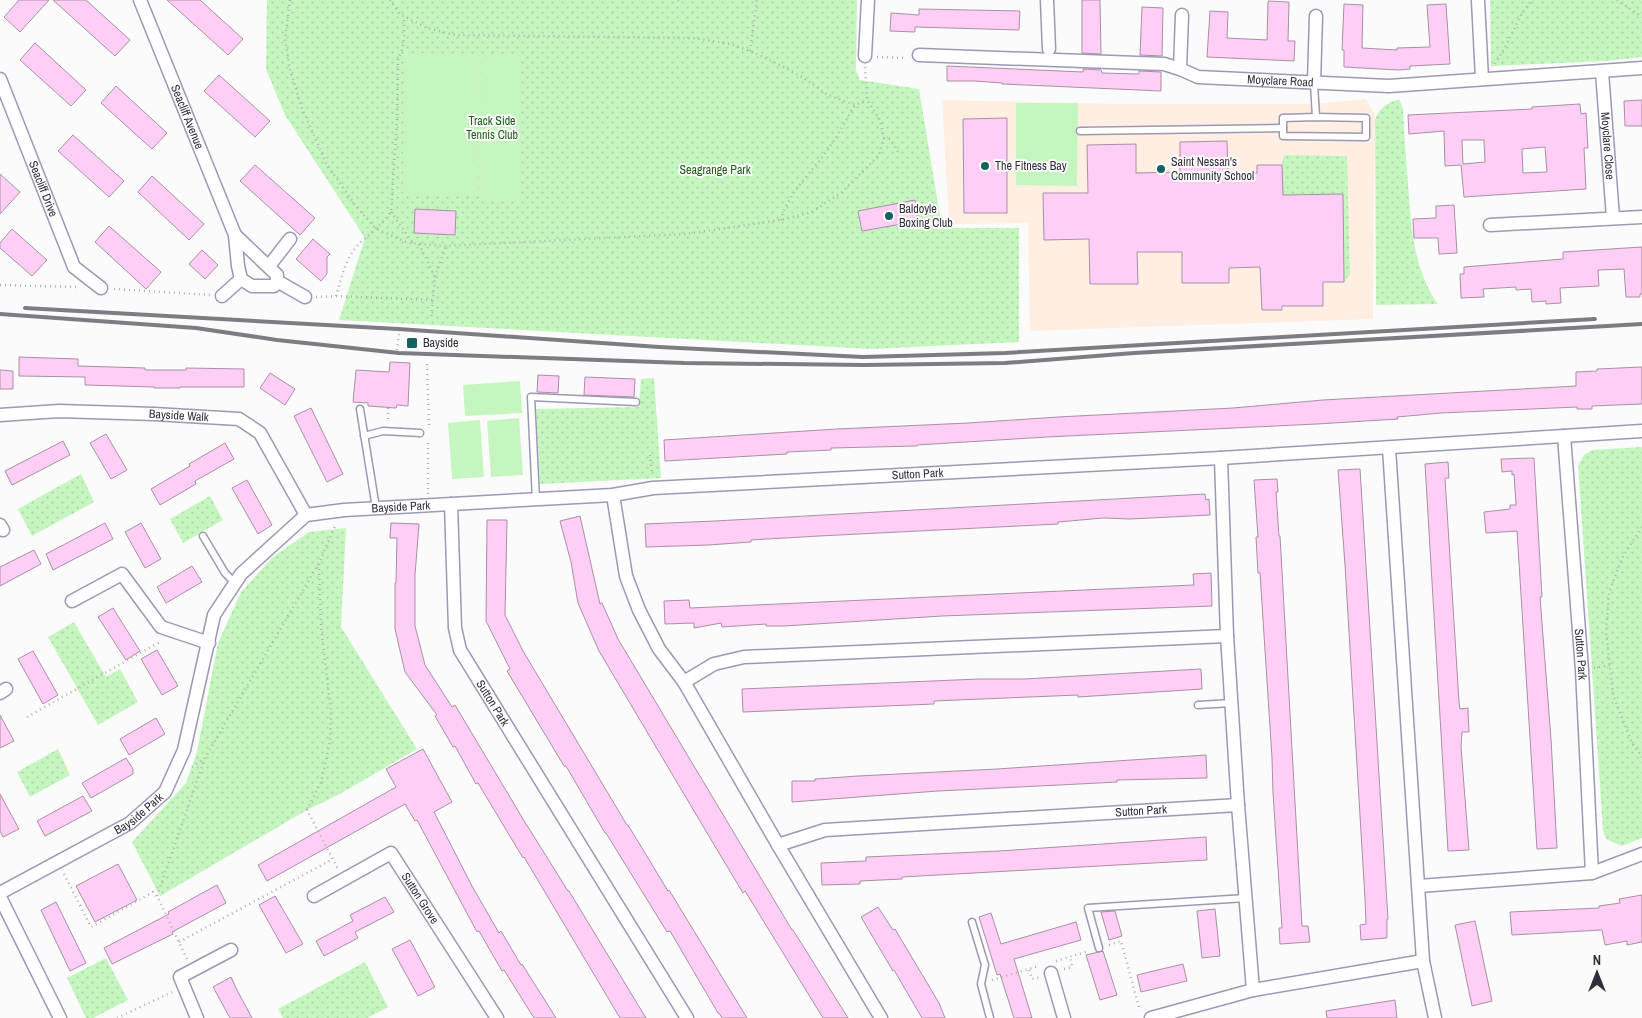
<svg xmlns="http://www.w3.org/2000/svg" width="1642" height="1018" font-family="'Archivo Narrow',sans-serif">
<defs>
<pattern id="grass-dots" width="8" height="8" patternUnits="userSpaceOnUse" patternTransform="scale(1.25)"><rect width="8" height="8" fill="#c6f6bf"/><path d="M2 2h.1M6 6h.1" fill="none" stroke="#abd3a5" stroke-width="1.8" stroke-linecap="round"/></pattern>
</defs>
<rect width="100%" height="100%" fill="#fbfbfb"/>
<!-- education -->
<polygon fill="#ffeee2" points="1366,99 1375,115 1373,319 1030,331 1028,223 949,224 942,100 1123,104 1316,104"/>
<!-- grass -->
<g fill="url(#grass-dots)">
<polygon points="267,0 857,0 856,70 860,80 919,89 942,228 1019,228 1019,342 871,349 339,320 365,238 285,115 266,69"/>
<polygon points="1490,0 1642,0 1642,57 1608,61 1491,66"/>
<path d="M1399,99L1403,108C1404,133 1406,158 1408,184C1411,226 1413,269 1438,304L1376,305L1375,120C1379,108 1387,103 1399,99Z"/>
<polygon points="1284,155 1347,156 1350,274 1344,282 1343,194 1283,195 1282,165"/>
<polygon points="654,378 661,478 540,484 536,409 639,407 641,379"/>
<polygon points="1642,447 1642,838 1622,846 1606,839 1603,830 1578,465 1584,455 1592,450"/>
<polygon points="81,474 94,502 32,536 18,509"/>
<polygon points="210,496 223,520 183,543 170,519"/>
<polygon points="346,528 341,627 417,749 340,794 307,810 160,896 132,842 186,783 197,752 218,643 241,592 273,557 309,532"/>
<polygon points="74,622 106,677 120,669 138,702 98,725 48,637"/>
<polygon points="58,749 70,775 30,797 17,772"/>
<polygon points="106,958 128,1000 93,1018 86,1018 67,978"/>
<polygon points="365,962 388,1007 367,1018 283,1018 278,1009"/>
</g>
<!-- pitch -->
<g fill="#c6f6bf">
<polygon points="404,53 479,54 478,195 403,195"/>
<polygon points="482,55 521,55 520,202 481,201"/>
<polygon points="1016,103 1078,103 1077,186 1016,185"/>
<polygon points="520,381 522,413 465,416 463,385"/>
<polygon points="519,418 523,475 491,477 487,421"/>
<polygon points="480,420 484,477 452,479 448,423"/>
</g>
<!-- building -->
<g fill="#ffcef6" stroke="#a98fa4" fill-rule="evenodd">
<polygon points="19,0 49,0 20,32 4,17"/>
<polygon points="53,0 86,0 130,40 115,56"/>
<polygon points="167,0 200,0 243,39 228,55"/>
<polygon points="1082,0 1100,0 1101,54 1082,53"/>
<polygon points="1268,1 1289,2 1288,41 1295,41 1294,61 1207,57 1210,11 1228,12 1227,38 1267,40"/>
<polygon points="1344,4 1363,5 1362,48 1397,50 1397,48 1430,47 1427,5 1446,4 1450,64 1410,66 1410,69 1398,70 1344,67 1344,50 1342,50"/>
<polygon points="1142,7 1163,8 1162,56 1140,55"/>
<polygon points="919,9 1020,11 1019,30 915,27 915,32 890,31 891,13 919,15"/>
<polygon points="35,43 86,90 71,106 20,60"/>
<polygon points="947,66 1083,72 1083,69 1101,70 1102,73 1139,74 1139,71 1161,72 1161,91 1002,84 1002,83 975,81 947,81"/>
<polygon points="219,75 270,121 255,137 204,91"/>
<polygon points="116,86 167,133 152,149 101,103"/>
<polygon points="1642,100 1642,126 1625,126 1624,101"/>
<path d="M1580,104L1581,114L1586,113L1588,148H1584L1586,189L1464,197L1461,165L1445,166L1444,131L1409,134L1408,115L1532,109V107ZM1462,140H1484L1485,162L1463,164ZM1545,147L1547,172L1523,173L1522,149Z"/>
<polygon points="1007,118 1007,213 964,213 963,119"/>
<polygon points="73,135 124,181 109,197 58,151"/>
<polygon points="1227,141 1228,173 1257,173 1257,165 1282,165 1283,195 1343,194 1344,282 1323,282 1323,306 1282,306 1282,310 1262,310 1260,267 1229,268 1229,283 1182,283 1182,252 1137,252 1138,284 1090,284 1089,239 1044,240 1043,193 1088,193 1087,145 1136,144 1136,173 1180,172 1180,142"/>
<polygon points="255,165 315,218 300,235 240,181"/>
<polygon points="0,174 20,192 0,214"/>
<polygon points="152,176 204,224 189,240 138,192"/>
<polygon points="915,200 919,221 862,231 858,211"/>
<polygon points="1454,205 1457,253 1439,254 1438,238 1414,238 1413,219 1436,218 1436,206"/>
<polygon points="415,209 456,211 455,235 414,233"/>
<polygon points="109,226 161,272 146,289 95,242"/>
<polygon points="12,229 47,260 32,276 0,248 0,243"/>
<polygon points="313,239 330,254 327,257 327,274 321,281 296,259"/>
<polygon points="1642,247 1642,294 1640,294 1640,297 1626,297 1624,269 1598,270 1599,286 1560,288 1561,303 1546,304 1546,301 1532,302 1531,289 1516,290 1516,287 1483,289 1484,297 1461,298 1460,274 1464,274 1464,267 1563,259 1563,252"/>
<polygon points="202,250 218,265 205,279 189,264"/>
<polygon points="19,357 78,359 78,366 145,368 145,370 186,370 186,368 244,369 244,387 180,387 180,388 154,388 154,387 85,385 85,377 19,376"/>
<polygon points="390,362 410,363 408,406 397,405 396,408 368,406 368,403 353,402 356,370 389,372"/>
<polygon points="1642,367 1642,404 1592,406 1592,409 1577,409 1577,407 1441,413 1397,417 1398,419 1317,424 1047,437 917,445 917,446 831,448 831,450 787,452 787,454 665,461 664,440 837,429 968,423 1058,417 1233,408 1323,400 1576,386 1576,372 1597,371 1597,369"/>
<polygon points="0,370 13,371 13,389 0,389"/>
<polygon points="270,373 295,389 285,405 260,388"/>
<polygon points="538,375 559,376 558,393 537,392"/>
<polygon points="585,377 635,379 634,397 584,395"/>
<polygon points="311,408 343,474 327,482 294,416"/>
<polygon points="106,434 127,470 111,479 90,443"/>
<polygon points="63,441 70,455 12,485 5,471"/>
<polygon points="225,443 234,459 195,481 196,484 160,505 151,489 190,466 189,464"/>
<polygon points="1534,458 1542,597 1540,597 1551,739 1557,848 1537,849 1517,531 1486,533 1484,512 1510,509 1510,505 1516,505 1514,474 1512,475 1512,471 1502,472 1501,459"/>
<polygon points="1448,462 1449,478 1445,478 1459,702 1460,709 1468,708 1469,732 1462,732 1461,747 1469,850 1448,851 1425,464"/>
<polygon points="1360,469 1388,919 1387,919 1387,938 1361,940 1360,925 1366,924 1365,899 1345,565 1338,470"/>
<polygon points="1277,479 1278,492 1276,492 1279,536 1280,536 1302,926 1308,926 1310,942 1280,944 1279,928 1282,928 1273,793 1272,758 1260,573 1258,573 1256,537 1258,537 1254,480"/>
<polygon points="247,480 272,525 258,534 232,488"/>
<polygon points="1205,494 1206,500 1209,499 1210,515 1130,519 1103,518 1058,522 1058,524 819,536 751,540 751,542 708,545 646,547 645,524 715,521"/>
<polygon points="580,516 600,604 602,603 618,639 792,930 793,930 848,1018 823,1018 745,891 743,893 716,848 599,651 578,603 571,562 560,521"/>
<polygon points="487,520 507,520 505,615 523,651 627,825 628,825 668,891 669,890 747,1018 722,1018 719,1013 718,1013 670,931 667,932 606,833 605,833 566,766 564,766 507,671 510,669 486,621"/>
<polygon points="105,523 113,539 53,570 46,554"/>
<polygon points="141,523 161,559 145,568 125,532"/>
<polygon points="391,523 419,524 415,575 415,626 425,665 452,707 455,705 523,819 568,891 569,891 646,1018 620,1018 524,857 523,858 478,783 476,784 455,746 453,747 435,716 437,715 405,672 395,629 395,583 396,583 397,538 390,538"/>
<polygon points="34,550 41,564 0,586 0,567"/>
<polygon points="192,566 202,582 166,603 157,587"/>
<polygon points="1211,573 1212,606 942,616 784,626 766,626 766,624 722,627 721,623 694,628 694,623 665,624 664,601 689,600 690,608 1194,585 1193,574"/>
<polygon points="113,608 140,651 126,660 98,617"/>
<polygon points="157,650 178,686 162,695 141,659"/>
<polygon points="33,651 58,695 43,704 18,659"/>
<polygon points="1201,669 1202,689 1078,697 1078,695 934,701 934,704 743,712 742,689 979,679 1024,679"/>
<polygon points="0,715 14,741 0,748"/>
<polygon points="156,718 165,734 129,755 120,739"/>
<polygon points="423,749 452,802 434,812 472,886 499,933 501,931 521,965 522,964 556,1018 534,1018 504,970 502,971 479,931 477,932 417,820 415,821 405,804 267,881 258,865 396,787 386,769"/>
<polygon points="1206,755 1207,778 1117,780 1117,782 1099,783 938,791 792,802 792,781 815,781 815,779 858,776 997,769"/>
<polygon points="126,758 133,769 133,774 91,798 82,783"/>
<polygon points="0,794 19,829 3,837 0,831"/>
<polygon points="83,796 92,811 45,836 37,821"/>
<polygon points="1206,837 1207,860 902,877 902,879 860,881 860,884 822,885 821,863 866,861 866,857 999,851"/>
<polygon points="118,864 137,900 95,922 76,886"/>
<polygon points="217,885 226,903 172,932 173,934 112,964 104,948 169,914 168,912"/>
<polygon points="1642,895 1642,942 1627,945 1627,941 1605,945 1602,930 1512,935 1510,912 1599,908 1599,906 1620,903 1619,899"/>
<polygon points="275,896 303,944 286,953 259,905"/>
<polygon points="385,897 394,912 355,932 358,938 324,956 316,941 353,921 350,915"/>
<polygon points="56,902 86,963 70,971 41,910"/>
<polygon points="878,907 893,930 895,929 939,1003 945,1018 922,1018 894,970 893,971 861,917"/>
<polygon points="1215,909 1220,956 1202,958 1197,911"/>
<polygon points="1115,911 1122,936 1109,940 1101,912"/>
<polygon points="991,913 1001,944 1076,922 1081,940 1014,959 1032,1018 1014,1018 1000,974 997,975 979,917"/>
<polygon points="1475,921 1492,1001 1472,1006 1455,925"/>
<polygon points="410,940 435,987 418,996 392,949"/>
<polygon points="1103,951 1117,995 1100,1000 1086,955"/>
<polygon points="1183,964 1187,981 1141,992 1137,975"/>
<polygon points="231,977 237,990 252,1018 230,1018 213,987"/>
<polygon points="1395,1000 1397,1018 1327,1018 1326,1011"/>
</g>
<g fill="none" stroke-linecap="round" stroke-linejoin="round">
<defs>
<g id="lane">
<polyline points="1314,83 1316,117"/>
<polygon points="1316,117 1366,118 1366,137 1283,136 1283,118"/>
<polyline points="1080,131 1283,128"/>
<polyline points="360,409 376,508"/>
<polyline points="364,436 383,431 420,433"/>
<polyline points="536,500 531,397 636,402"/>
<polyline points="203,536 225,573 235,583"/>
<polyline points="1198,705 1232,703"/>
<polyline points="972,922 985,965 981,984 990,1018"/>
<polyline points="1099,948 1088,908 1246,898"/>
</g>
<g id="street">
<path id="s1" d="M140,0L235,235"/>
<polyline points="1047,0 1049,49"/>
<polyline points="1478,0 1482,79"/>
<path id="s2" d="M919,55L1164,64L1180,69L1198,77L1389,86L1642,68"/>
<polyline points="865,56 868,0"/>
<polyline points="1180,69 1182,15"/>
<path id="s3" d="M1602,72L1613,218"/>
<path id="s4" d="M0,79L74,267L101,288"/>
<polyline points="1314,83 1316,16"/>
<polyline points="1490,225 1642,217"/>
<polygon points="235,235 277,275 277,281 274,286 252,286 241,279 238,266"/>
<polyline points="269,266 290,239"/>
<polyline points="277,281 305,297"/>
<polyline points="222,296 241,279"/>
<path id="s5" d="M0,415L59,411L154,414L239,419L260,433L306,515"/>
<path id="s6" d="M1564,436L1582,670L1592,873"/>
<polyline points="1389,448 1423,961 1435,1018"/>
<polyline points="1221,458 1227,636 1238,805 1253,990"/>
<polyline points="613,495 626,576 639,610 659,649 684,682 778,845 881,1018"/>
<path id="s7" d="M451,504L455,628L460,650L687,1018"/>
<polyline points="0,525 3,530"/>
<polyline points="72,601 122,574 161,627 209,643"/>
<polyline points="684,682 714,664 744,657 1227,636"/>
<polyline points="0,693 6,689"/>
<path id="s8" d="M778,845L825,830L1238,805"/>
<polyline points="1419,886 1592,873 1642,854"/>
<path id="s9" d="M0,893L130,823L165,792L184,750L214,615L241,574L306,515L344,510L613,495L653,488L1221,458L1642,431"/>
<path id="s10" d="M314,896L391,853L497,1018"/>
<polyline points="0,897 60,1018"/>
<polyline points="1051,973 1064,1018"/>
<polyline points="197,1018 180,977 231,950"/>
<polyline points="1151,1018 1253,990 1423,961"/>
</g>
</defs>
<!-- lane casing -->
<use href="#lane" stroke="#9c98b5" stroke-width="9"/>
<!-- street casing -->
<use href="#street" stroke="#9c98b5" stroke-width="15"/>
<!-- path -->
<g stroke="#b0afb4" stroke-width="2.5" stroke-dasharray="1 4" stroke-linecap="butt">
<polyline points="290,0 285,39 290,70 302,108 327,165 355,205 375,228 408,243 446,246 686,234 781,220 812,212 842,192 879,155 884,138 880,120 867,100 865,67"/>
<polyline points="390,0 400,14 427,28 455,35 693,38 731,44 750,51 772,61 802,77 828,95 855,105 867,100"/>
<polyline points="678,0 680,0"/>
<polyline points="1617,0 1642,17"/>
<polyline points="750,51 757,0"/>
<polyline points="877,57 906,58"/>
<polyline points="1495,64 1507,44 1522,13 1532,0"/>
<polyline points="884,138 890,139 900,155"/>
<polyline points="391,212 413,243"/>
<path d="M781,220C788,194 808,176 824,155C835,140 845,122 855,105"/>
<polyline points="419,244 435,277 431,320"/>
<polyline points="435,277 446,246"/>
<polyline points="0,285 78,287"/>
<polyline points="114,289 211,295"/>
<polyline points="336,296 432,300"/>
<path d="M316,297L336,296C341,279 345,259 358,245C369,234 382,225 391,212L397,120L398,58C406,46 404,30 404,16"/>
<polyline points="397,350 399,334"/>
<polyline points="427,364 429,426"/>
<polyline points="388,408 388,422"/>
<polyline points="650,455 652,474"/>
<polyline points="428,494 428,439"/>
<polyline points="1642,527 1622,558 1616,574 1609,593 1606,632 1613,695 1632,743 1642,757"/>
<polyline points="319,564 321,627 331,711 330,742 321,782 307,810 338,869"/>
<polyline points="1594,668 1610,665"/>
<polyline points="27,717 158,643 159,640"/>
<polyline points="192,767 204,758"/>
<polyline points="64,874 91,927 153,892 156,896"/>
<polyline points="179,942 333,859"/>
<polyline points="1109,945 1121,941 1140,1011"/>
<polyline points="187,959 157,896 205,758 319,563 336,524"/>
<polyline points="1056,961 1089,951"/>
<polyline points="1064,969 1072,967 1070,957"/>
<polyline points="1029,970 1032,979 1040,977"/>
<polyline points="992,980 1039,966"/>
<polyline points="117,1018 172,992"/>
</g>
<!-- lane -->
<use href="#lane" stroke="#fff" stroke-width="6"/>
<!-- street -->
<use href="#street" stroke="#fff" stroke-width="12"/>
<!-- rail -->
<g stroke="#7d7b83" stroke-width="4">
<polyline points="25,308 398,329 659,347 863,357 1005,353 1595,319"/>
<polyline points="0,314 196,328 277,340 399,353 684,363 864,365 1005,363 1134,353 1642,324"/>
</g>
</g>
<!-- markers -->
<g fill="#136361" stroke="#fbfbfb" stroke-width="2">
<circle cx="985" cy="166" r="5"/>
<circle cx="1161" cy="169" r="5"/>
<circle cx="889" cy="216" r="5"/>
<rect x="406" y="337" width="12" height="12" rx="2.5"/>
</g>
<g text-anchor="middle" stroke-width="4" stroke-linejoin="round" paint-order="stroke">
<!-- street labels -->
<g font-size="12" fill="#312f3b" stroke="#fbfbfb">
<text dy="4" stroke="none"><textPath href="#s2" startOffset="364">Moyclare Road</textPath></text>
<text dy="4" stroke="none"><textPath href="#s1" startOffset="126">Seacliff Avenue</textPath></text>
<text dy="4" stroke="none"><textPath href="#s3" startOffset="74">Moyclare Close</textPath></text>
<text dy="4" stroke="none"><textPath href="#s4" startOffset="118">Seacliff Drive</textPath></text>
<text dy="4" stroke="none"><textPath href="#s5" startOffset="179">Bayside Walk</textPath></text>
<text dy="4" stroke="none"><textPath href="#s9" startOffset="1129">Sutton Park</textPath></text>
<text dy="4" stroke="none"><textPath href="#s9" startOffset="611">Bayside Park</textPath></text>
<text dy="4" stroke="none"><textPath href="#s6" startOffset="219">Sutton Park</textPath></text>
<text dy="4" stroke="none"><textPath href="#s7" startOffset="209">Sutton Park</textPath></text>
<text dy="4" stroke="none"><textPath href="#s8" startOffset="366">Sutton Park</textPath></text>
<text dy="4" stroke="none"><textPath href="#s9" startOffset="160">Bayside Park</textPath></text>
<text dy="4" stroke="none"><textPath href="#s10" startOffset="142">Sutton Grove</textPath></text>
</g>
<!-- park labels -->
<g font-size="12" fill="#1e6018" stroke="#fbfbfb">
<text x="492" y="125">Track Side<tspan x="492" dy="14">Tennis Club</tspan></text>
<text x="715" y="174">Seagrange Park</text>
</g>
<!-- poi labels -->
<g font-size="12" fill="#312f3b" stroke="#fbfbfb" text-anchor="start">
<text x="1171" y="166">Saint Nessan's<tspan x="1171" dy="14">Community School</tspan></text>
<text x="995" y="170">The Fitness Bay</text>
<text x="899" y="213">Baldoyle<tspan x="899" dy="14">Boxing Club</tspan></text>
<text x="423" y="347">Bayside</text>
</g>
</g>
<!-- north arrow -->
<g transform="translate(1597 973)" stroke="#fbfbfb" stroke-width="4" paint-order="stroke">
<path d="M0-4L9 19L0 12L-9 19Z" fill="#312f3b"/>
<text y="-8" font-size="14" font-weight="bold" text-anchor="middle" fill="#312f3b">N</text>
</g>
</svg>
